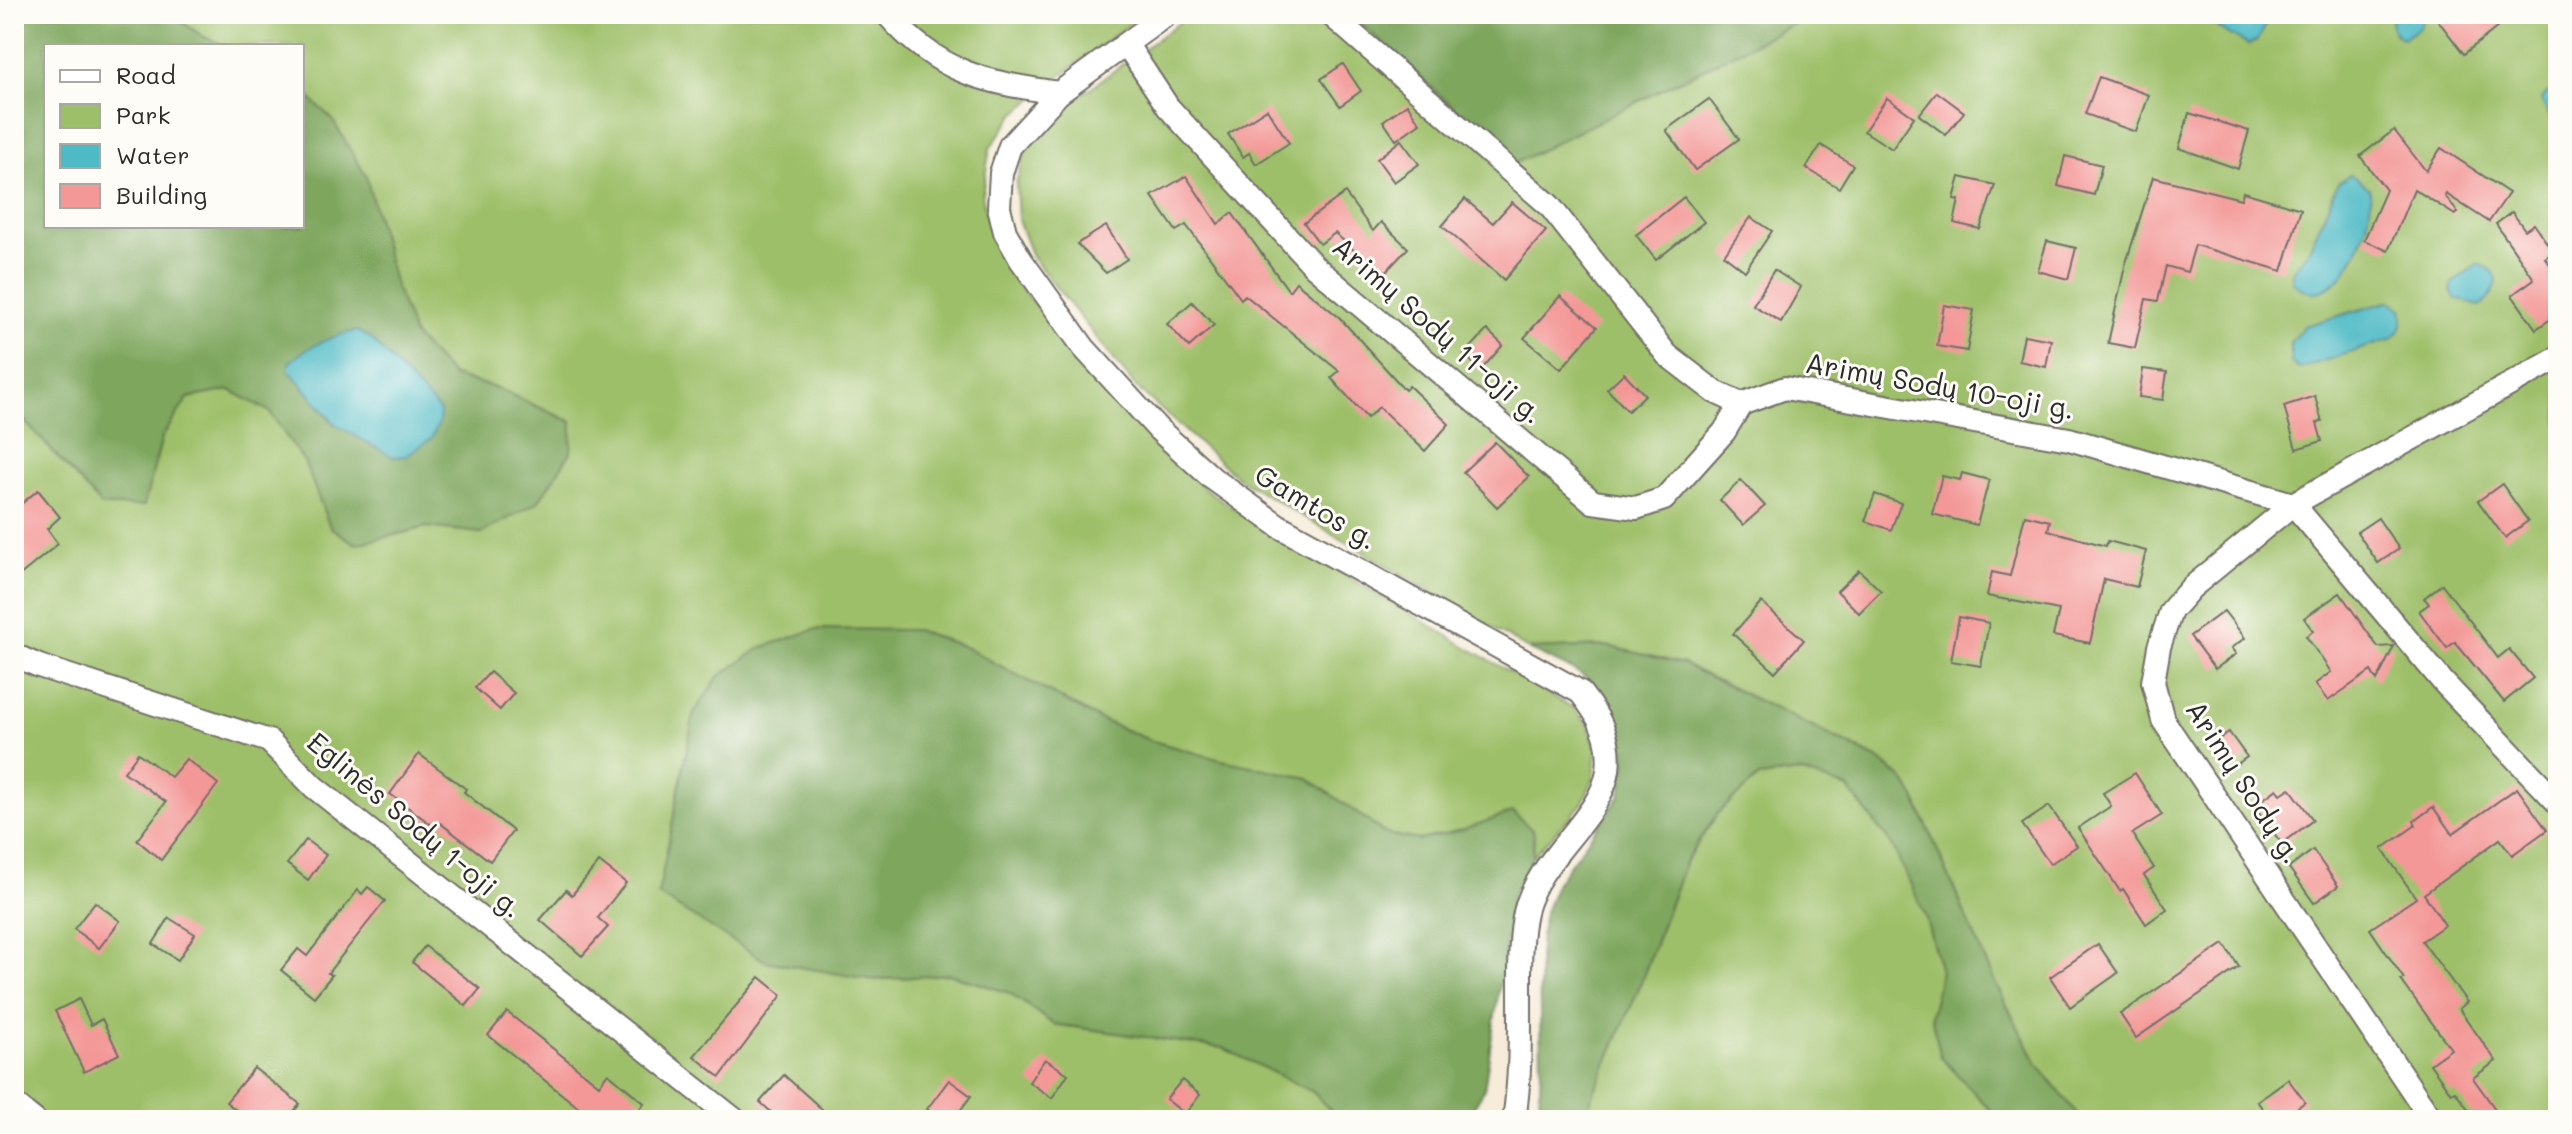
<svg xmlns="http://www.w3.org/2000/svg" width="2572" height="1134" font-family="Mali,sans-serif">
<rect width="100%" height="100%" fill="#fdfcf7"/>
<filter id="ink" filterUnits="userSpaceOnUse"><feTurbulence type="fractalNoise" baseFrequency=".0125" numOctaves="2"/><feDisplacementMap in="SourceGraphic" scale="16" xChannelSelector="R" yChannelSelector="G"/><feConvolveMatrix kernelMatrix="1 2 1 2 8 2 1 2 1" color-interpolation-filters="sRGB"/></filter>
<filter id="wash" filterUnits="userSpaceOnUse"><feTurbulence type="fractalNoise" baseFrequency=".006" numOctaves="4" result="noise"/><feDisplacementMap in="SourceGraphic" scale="32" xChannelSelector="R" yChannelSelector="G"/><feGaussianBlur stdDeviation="1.8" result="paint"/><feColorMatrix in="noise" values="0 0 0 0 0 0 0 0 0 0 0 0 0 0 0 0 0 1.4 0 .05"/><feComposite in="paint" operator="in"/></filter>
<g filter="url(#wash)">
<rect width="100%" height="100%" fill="#f6ecd9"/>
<!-- green -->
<g fill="#9ebf69" stroke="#64754a" stroke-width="2">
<polygon points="170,14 1143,14 1052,82 1014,115 990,148 982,194 988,228 1004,259 1025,293 1151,439 1208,491 1246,516 1470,649 1575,709 1588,726 1597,750 1594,778 1582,804 1533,856 1534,832 1461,830 1420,840 1386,834 1308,778 1221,760 1149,740 1099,719 965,647 916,630 874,980 949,974 1010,993 1053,1024 1223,1048 1314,1092 1339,1120 14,1120 14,409 102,505 143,506 162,437 188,398 230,390 269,411 305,463 330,527 356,544 427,527 482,533 572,422 496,388 453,376 414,336 332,119 302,91 302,46 227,46 204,37"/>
<polygon points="1191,14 1351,14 1515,163 1813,14 2558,14 2558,1120 2082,1120 2038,1065 1994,981 1915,798 1902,778 1877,758 1683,664 1607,646 1528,649 1238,478 1135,386 1032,257 1018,220 1016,183 1025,152 1055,114"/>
<polygon points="1800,772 1848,788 1892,845 1924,912 1941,971 1931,1015 1941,1057 2000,1120 1582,1120 1638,990 1686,861 1718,813 1759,777"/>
</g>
<!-- forest -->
<g fill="#7ea65d" stroke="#546844" stroke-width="2" fill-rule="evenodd">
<path d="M14,14H170L204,37L227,46H46V226H302V91L332,119L366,176L394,282L414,336L453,376L496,388L572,422L571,452L538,502L482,533L427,527L356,544L330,527L305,463L269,411L230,390L188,398L162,437L144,506H102L14,409ZM289,363L335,425L289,370Z"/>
<polygon points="1351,14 1813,14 1515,163"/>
<polygon points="816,629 916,630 965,647 1099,719 1149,740 1221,760 1308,778 1386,834 1420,840 1461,830 1513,812 1534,832 1533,856 1513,893 1484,1090 1466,1120 1339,1120 1313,1092 1223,1048 1053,1024 1010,993 949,974 874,980 765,961 658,895 694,713 718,677 760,648"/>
<polygon points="1607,646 1683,664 1877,759 1902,778 1915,798 1994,981 2038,1065 2082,1120 2000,1120 1941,1057 1931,1015 1941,971 1924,912 1892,845 1848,788 1800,772 1759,777 1718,813 1686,860 1638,990 1582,1120 1538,1120 1541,1069 1539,955 1543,917 1557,882 1620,796 1626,763 1618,723 1605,694 1581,674 1528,649"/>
</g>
<!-- water -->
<g fill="#4dbac6" stroke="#3c7278" stroke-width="2">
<polygon points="2194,14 2267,14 2269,19 2258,40 2248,45"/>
<path d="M2392,14H2426L2418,29L2403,38C2392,35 2390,24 2392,14Z"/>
<polygon points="2558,88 2558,131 2541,100 2548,92"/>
<path d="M2350,174L2369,188C2379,222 2334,326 2292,281V271L2308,252L2338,183Z"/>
<path d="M2477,264C2493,269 2502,276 2493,292C2489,299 2487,302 2479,306L2456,299L2451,291L2453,283Z"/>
<path d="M2390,301L2402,309C2405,322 2402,330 2392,339L2299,369L2291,363V341L2304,326Z"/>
<path d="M357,331L370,338L440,411L439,423L431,439L406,456L393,457L336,425L289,370V363C305,347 335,334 357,331Z"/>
</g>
<g id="blocks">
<!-- building -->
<g fill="#f39897">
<polygon points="2433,14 2514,14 2464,54"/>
<polygon points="1343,64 1361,91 1340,106 1321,79"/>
<polygon points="2099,77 2149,95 2136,132 2085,114"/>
<polygon points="1937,92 1964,112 1946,135 1919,115"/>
<polygon points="1887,98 1914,117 1892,149 1864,131"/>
<polygon points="1709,99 1739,139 1695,170 1666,130"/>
<polygon points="1407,104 1420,123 1396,140 1383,121"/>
<polygon points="1267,109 1289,143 1256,164 1249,153 1243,157 1228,134"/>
<polygon points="2189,113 2249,131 2238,169 2179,148"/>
<polygon points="2394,130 2426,171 2441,148 2509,193 2489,222 2446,194 2445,196 2458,213 2455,215 2414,189 2388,251 2364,240 2386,190 2360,156"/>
<polygon points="1401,140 1419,164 1394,182 1377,159"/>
<polygon points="1821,145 1853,165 1839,188 1806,168"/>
<polygon points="2065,156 2102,165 2094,195 2058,186"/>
<polygon points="1186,176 1218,224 1232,213 1289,291 1296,282 1340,318 1405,390 1409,386 1449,424 1425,451 1379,407 1367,418 1331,378 1339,371 1245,295 1241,299 1186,225 1176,231 1152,196"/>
<polygon points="1960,177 1995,185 1980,229 1954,223 1959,200 1954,199"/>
<polygon points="2153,177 2241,199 2243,192 2301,209 2282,271 2195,245 2187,272 2166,266 2158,301 2146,299 2135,348 2108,343 2125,266"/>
<polygon points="1345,193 1373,231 1381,222 1408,248 1382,276 1335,233 1320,244 1304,223"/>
<polygon points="1684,197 1704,222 1656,260 1636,235"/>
<polygon points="1465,199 1493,223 1512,202 1546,231 1504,280 1442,226"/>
<polygon points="2512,212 2525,230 2534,224 2553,252 2545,258 2552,267 2558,262 2558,314 2536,329 2512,295 2534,279 2496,224"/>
<polygon points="1751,217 1772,231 1745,271 1724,255"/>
<polygon points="1106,226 1127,259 1106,273 1077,244"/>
<polygon points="2047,241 2076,248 2068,279 2038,271"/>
<polygon points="1774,270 1801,287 1781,322 1753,305"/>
<polygon points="1560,296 1597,327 1561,369 1524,338"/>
<polygon points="1192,302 1214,325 1189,347 1167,324"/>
<polygon points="1944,305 1974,310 1967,351 1937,346"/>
<polygon points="1487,330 1503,345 1481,370 1464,355"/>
<polygon points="2024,335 2051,340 2046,367 2019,361"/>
<polygon points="2143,369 2167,372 2163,400 2139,397"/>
<polygon points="1624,373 1645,395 1628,411 1607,389"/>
<polygon points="2315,396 2322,422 2317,423 2322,441 2296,449 2284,406"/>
<polygon points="1495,442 1529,477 1497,507 1463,472"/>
<polygon points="1962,473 1989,480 1977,525 1932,514 1942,476 1960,480"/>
<polygon points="1741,480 1765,506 1743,525 1720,500"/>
<polygon points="2502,484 2528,521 2505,538 2478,501"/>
<polygon points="38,490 60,517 47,529 58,544 14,580 14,510"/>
<polygon points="1875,494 1901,503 1891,530 1865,521"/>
<polygon points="2025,515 2050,521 2048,530 2106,546 2108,541 2146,551 2137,587 2104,579 2090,643 2053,636 2059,610 1987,596 1992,572 2010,576"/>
<polygon points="2378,518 2399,549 2378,563 2357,532"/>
<polygon points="1859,570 1881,591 1859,613 1837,591"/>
<polygon points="2442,584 2498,658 2509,649 2533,678 2504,702 2455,642 2447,648 2419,611 2429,604 2424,598"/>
<polygon points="2340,593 2378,647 2394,646 2377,681 2371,671 2328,701 2315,684 2331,672 2306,636 2313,631 2304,618"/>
<polygon points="1761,602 1804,640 1775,672 1733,634"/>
<polygon points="2224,611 2245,638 2231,648 2236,654 2215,669 2190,636"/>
<polygon points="1959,617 1989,623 1981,666 1951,661"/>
<polygon points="490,672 514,693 500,710 475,688"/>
<polygon points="2229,732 2247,757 2227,771 2209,746"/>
<polygon points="138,753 171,777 186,759 218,784 161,860 137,840 166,802 124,772"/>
<polygon points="419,754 466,789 464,792 513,831 490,861 440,823 436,828 390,794"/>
<polygon points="2135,773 2162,815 2132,834 2154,868 2144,875 2167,909 2146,924 2123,889 2120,891 2078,828 2111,806 2103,793"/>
<polygon points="2290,788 2313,820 2282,844 2254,806 2277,789 2281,794"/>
<polygon points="2517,788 2547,830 2512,855 2500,839 2424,894 2445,925 2422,941 2467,1002 2459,1009 2496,1061 2473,1078 2503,1120 2476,1120 2455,1091 2451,1093 2430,1064 2451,1049 2401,980 2404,979 2370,929 2416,898 2382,849 2416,825 2414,821 2433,807 2452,834"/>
<polygon points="2049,806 2077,846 2050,864 2022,824"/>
<polygon points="306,840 326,855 308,880 287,864"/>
<polygon points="2313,850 2338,886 2314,903 2289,868"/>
<polygon points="599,862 626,883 598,918 608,927 582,956 540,920 566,890 572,895"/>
<polygon points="368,887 385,901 328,973 332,975 314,997 281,970 298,949 307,956 358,890 362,894"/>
<polygon points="95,902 120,921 99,948 74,929"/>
<polygon points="169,918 195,934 178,960 153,944"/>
<polygon points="2098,944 2118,973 2070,1007 2050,977"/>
<polygon points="2224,944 2239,967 2136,1038 2120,1014"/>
<polygon points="425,946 480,989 466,1006 412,962"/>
<polygon points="760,977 782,995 720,1077 694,1056"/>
<polygon points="79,999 91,1025 102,1019 119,1054 84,1072 55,1011"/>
<polygon points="507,1012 599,1085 608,1073 644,1103 631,1120 594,1120 488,1035"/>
<polygon points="1045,1059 1068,1074 1052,1098 1029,1082"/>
<polygon points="254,1068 300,1104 287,1120 249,1120 226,1102"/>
<polygon points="784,1075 834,1120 780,1120 760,1102"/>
<polygon points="2288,1079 2305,1102 2280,1120 2271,1120 2257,1101"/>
<polygon points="949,1080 971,1096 953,1120 941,1120 927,1109"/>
<polygon points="1182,1080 1200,1095 1185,1114 1166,1099"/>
</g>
</g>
</g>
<g filter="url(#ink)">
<use href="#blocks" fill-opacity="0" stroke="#726f68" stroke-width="2"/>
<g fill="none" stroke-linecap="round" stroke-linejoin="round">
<defs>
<g id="minor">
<path d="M887,14C939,74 985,82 1059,93"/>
<path d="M1167,14L1059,93L1010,146L1001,173L999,207L1005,232L1021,260L1084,348L1158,429L1212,478L1279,526L1580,692C1599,716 1612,738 1608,770C1602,818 1538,857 1525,912C1520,935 1520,962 1520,985C1520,1030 1521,1075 1514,1120"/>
<polyline points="1330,14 1549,205 1667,355 1715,392 1741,404 1785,388 2069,439 2293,504 2444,683 2558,803"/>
<polyline points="1127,45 1168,107 1314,266 1593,502 1636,508 1664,499 1724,432 1741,404"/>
<polyline points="14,655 39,666 269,741 314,787 735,1120"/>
<polyline points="14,1104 34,1120"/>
<polyline points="2432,1120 2163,720 2153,682 2159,647 2171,611 2191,588 2293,504 2558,358"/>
</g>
</defs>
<!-- minor casing -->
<use href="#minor" stroke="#726f68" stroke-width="26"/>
<!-- minor -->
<use href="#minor" stroke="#fff" stroke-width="22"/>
</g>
</g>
<g text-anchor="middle" stroke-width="6" stroke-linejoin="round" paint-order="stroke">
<!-- street labels -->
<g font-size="28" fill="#2b2b2b" stroke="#fdfcf7">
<text transform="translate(1438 330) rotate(41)" y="10">Arimų Sodų 11-oji g.</text>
<text transform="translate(1940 386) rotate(10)" y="10">Arimų Sodų 10-oji g.</text>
<text transform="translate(1316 507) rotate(31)" y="10">Gamtos g.</text>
<text transform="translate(2244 782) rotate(57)" y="10">Arimų Sodų g.</text>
<text transform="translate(415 825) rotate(40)" y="10">Eglinės Sodų 1-oji g.</text>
</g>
</g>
<!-- margin -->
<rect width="2572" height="1134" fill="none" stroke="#fdfcf7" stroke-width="48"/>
<!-- legend -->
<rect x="44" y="44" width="260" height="184" fill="#fdfcf7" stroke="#a9a8a5" stroke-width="2"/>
<rect x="60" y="70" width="40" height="12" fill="#ffffff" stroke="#a9a8a5" stroke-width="2"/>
<text x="116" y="84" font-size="24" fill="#2b2b2b">Road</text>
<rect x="60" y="104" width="40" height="24" fill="#9ebf69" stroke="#a9a8a5" stroke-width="2"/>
<text x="116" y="124" font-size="24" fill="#2b2b2b">Park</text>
<rect x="60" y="144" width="40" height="24" fill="#4dbac6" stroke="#a9a8a5" stroke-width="2"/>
<text x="116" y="164" font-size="24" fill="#2b2b2b">Water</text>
<rect x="60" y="184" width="40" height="24" fill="#f39897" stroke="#a9a8a5" stroke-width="2"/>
<text x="116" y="204" font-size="24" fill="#2b2b2b">Building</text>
</svg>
